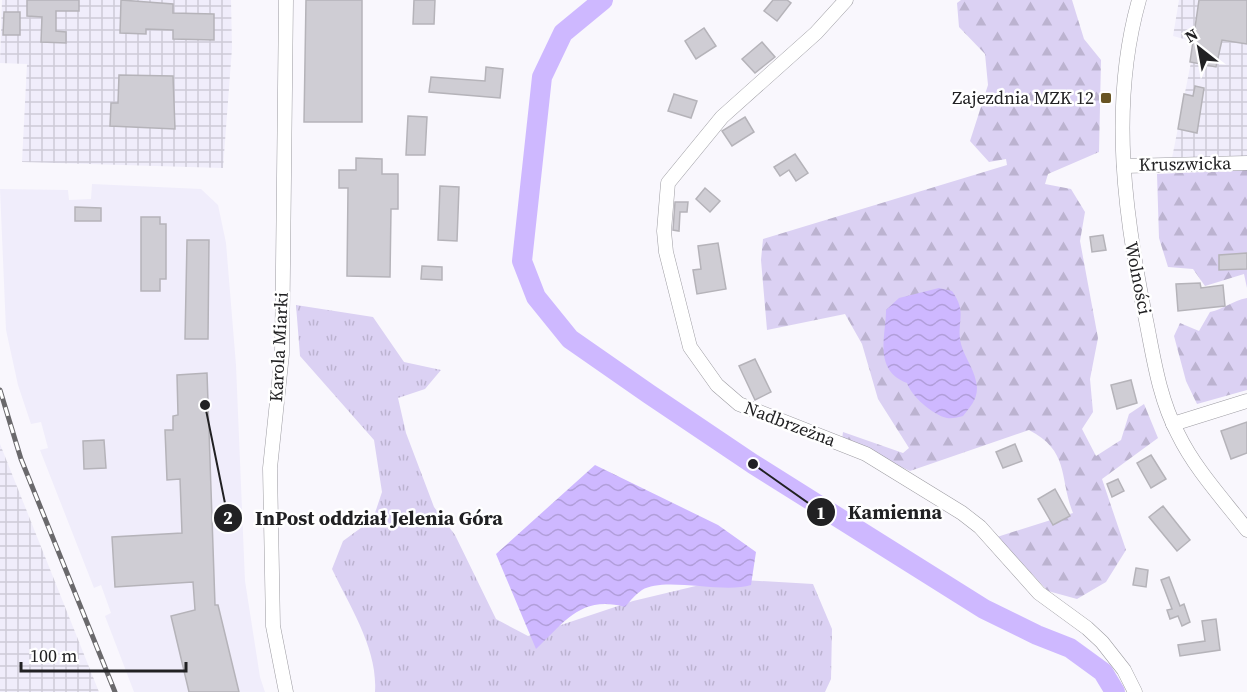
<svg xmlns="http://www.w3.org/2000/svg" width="1247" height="692" font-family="'Source Serif 4',serif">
<defs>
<pattern id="industrial-grid" width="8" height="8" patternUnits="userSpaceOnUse" patternTransform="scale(1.5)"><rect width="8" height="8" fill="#f0edfb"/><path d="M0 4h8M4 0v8" fill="none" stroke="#cecbd7"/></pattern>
<pattern id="grass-tufts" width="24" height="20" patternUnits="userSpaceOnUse" patternTransform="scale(1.5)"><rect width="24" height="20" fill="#dbd1f3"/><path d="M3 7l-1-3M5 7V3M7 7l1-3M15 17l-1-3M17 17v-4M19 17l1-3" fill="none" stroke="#bcb3d0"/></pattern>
<pattern id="forest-firs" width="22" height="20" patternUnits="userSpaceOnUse" patternTransform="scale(1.5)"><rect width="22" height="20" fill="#dbd1f3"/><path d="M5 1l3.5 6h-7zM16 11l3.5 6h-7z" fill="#bcb3d0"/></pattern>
<pattern id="water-waves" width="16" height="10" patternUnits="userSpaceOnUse" patternTransform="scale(1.5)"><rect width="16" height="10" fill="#ceb8ff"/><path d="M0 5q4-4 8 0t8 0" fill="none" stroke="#b19eda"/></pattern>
</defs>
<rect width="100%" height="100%" fill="#f9f7fd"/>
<!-- built -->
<polygon fill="#f0edfb" points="92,184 201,189 218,205 226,243 236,365 245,581 260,677 265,692 134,692 105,616 111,613 101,585 94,588 40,450 48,448 41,422 31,424 18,385 6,330 0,189 68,190 69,200 91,199"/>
<!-- industrial -->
<g fill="url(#industrial-grid)">
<polygon points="2,0 231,0 232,48 223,168 22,162 27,64 0,63"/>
<polygon points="1179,0 1247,0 1247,156 1172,158 1195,42 1173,36"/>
<polygon points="0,444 99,692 0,692"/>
</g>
<!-- grass -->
<path fill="url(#grass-tufts)" d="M296,305L373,317L404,362L441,370L425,389L398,398L406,433L434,507L455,535L496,619L528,636L633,601L725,579L813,584L832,629L831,679L825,692H375C378,649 350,607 332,569L343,541L373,519L382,492L374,440L300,356Z"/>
<!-- forest -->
<g fill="url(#forest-firs)">
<path d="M961,0H1072L1084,39L1101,60L1099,152L1048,174L1045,184L1071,189L1085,212L1080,241L1098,338L1090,379L1093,412L1082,429L1096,456L1121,440L1129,414L1144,404L1158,438L1102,479L1126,550L1106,582L1077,599L1048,591L997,537L1073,513C1059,478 1070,451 1029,430L910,471L842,440L843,432L903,453L909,448L878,399L862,344L845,314L767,330L761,260L763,239L1007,165L1006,159L989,162L970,141L988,85L985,54L959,27L957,3Z"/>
<polygon points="1247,170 1247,288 1244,274 1205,286 1193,269 1168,267 1159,238 1157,174"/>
<path d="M1247,298V390L1197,404L1186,381L1174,336L1180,323L1199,331L1210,312C1224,309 1232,301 1247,298Z"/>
</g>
<!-- water -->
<g fill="url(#water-waves)">
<path d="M939,288L952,291C968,313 956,322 961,344C965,359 976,371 977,388C977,400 970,407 963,416C959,417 951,419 947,418C933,415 911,396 907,383C873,370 886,336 886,310L899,298Z"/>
<path d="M595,465L718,525L756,552L751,585C723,594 664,576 642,590C636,594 630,601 625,607C581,595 565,622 536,649L496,554Z"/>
</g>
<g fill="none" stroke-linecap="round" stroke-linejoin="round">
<!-- river -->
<polyline stroke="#ceb8ff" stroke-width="20" points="603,0 563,33 542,77 522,261 536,297 570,339 649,394 753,464 984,609 1037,635 1070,648 1103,672 1115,692"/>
</g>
<!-- building -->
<g fill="#cfcdd4" stroke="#b5b3b9" stroke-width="1.5">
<polygon points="27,0 79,0 79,11 56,11 56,31 66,32 66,43 41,42 42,17 27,16"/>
<polygon points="121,0 173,4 173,13 214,14 214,40 173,39 173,30 146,29 146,34 120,33"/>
<polygon points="306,0 362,0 362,122 304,122"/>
<polygon points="414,0 435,0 434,24 413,24"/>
<polygon points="773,0 787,0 791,3 777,21 764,11"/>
<polygon points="1199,0 1247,0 1247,44 1222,40 1216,67 1190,62"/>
<polygon points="4,12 20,12 20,35 3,35"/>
<polygon points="704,28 716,46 696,59 685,41"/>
<polygon points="762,42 775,57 755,73 742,59"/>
<polygon points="486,67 503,69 500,98 429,92 431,77 485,81"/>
<polygon points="119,75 173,76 175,129 110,126 111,103 118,103"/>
<polygon points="1195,86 1204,88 1197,133 1178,129 1184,94 1193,96"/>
<polygon points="674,94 697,101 691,118 668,111"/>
<polygon points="408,116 427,117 425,155 406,155"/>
<polygon points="745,117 754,132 732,146 722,131"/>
<polygon points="795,154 808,173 796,181 789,170 780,176 774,167"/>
<polygon points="356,158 382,159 382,174 398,174 398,209 391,209 390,277 347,276 348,188 339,188 339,170 356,170"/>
<polygon points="440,186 459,187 457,241 438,240"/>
<polygon points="705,188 720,201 710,212 696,199"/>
<polygon points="675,202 688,202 687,212 680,212 679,231 673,230"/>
<polygon points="75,207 101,208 101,221 75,221"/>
<polygon points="141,217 160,217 160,224 166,224 166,279 160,279 160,291 141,291"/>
<polygon points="1103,235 1106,250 1092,252 1090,237"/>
<polygon points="187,240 209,240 208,339 185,339"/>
<polygon points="718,243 726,289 697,294 693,270 701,269 698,246"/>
<polygon points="1247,253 1247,269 1219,270 1219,255"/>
<polygon points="422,266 442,267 442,280 421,279"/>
<polygon points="1200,283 1201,288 1223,285 1225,306 1178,311 1176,284"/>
<polygon points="755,359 771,392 755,400 739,366"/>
<polygon points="207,373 215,605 218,605 239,692 189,692 171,616 195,610 193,582 115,587 112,537 182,533 180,479 167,480 165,430 173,430 173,416 178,415 177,375"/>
<polygon points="1131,380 1137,403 1117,409 1111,385"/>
<polygon points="1247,422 1247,453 1231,459 1221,431"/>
<polygon points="104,440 106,468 84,469 83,441"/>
<polygon points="1015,444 1022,461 1003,468 996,452"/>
<polygon points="1151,455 1166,479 1151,488 1137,463"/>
<polygon points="1118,479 1124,491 1112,497 1107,484"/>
<polygon points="1055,489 1070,516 1053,525 1038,499"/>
<polygon points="1163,506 1190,540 1177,551 1149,517"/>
<polygon points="1136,568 1148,570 1146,587 1133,585"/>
<polygon points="1169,577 1180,606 1184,604 1190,622 1182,626 1178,616 1170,619 1167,610 1172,609 1161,580"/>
<polygon points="1216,619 1220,650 1180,656 1178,645 1205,641 1202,621"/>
</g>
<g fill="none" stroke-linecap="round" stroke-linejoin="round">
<defs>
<g id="minor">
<polyline points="846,0 816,33 722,117 668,183 664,231 666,252 690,347 717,385 739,404 866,454 962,513 980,527 1039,593 1087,628 1102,642 1124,670 1135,692"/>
<path d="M1139,0C1109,106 1125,219 1147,325C1154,361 1160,400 1178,434C1195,469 1223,499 1247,530"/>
<polyline points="1124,166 1247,163"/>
<polyline points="1173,424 1247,401"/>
<polyline points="286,692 273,626 270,468 282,354 286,0"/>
</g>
</defs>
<!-- minor casing -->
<use href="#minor" stroke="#9d9ca2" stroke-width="15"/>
<!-- minor -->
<use href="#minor" stroke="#fff" stroke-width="14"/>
<defs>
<polyline id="rail" points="0,390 21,459 115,692"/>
</defs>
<!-- rail casing -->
<use href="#rail" stroke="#6a696c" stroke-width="5"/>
<!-- rail -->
<use href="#rail" stroke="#fff" stroke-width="3" stroke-dasharray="9" stroke-linecap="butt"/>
</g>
<!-- markers -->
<rect fill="#685423" stroke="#fff" stroke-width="2" x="1100" y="92" width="12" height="12" rx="3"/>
<g text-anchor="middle" stroke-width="5" stroke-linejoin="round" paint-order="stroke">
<!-- poi labels -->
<g font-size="18" fill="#212123" stroke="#fff" text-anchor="end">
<text x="1094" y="104">Zajezdnia MZK 12</text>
</g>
<!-- street labels -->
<g font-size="18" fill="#212123" stroke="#fff">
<text transform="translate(1185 164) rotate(-1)" y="6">Kruszwicka</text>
<text transform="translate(1138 278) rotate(79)" y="6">Wolności</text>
<text transform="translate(279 347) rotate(-87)" y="6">Karola Miarki</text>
<text transform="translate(790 424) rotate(21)" y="6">Nadbrzeżna</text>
</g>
</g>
<!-- callouts -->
<path fill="none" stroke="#212123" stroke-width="2" d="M753 464L821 512M205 405L228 518"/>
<g fill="#212123" stroke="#fff" stroke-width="2">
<circle cx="753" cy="464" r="6"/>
<circle cx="205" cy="405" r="6"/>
<circle cx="821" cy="512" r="15"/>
<circle cx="228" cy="518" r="15"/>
</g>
<g font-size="18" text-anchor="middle" font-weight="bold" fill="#fff">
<text x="821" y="519">1</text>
<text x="228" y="524">2</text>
</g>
<g font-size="20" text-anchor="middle" font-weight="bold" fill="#212123" stroke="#fff" stroke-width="5" stroke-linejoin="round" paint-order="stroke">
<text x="895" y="519">Kamienna</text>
<text x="379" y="525">InPost oddział Jelenia Góra</text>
</g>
<!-- north arrow -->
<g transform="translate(1199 48) rotate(329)" stroke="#ffffff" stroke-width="4.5" paint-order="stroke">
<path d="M0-4.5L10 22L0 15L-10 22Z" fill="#212123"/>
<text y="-9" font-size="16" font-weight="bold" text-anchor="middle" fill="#212123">N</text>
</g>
<!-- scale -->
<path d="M21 662v9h165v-9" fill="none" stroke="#212123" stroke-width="3"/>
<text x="30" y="662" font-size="18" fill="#212123" stroke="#ffffff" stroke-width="4.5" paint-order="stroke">100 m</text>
</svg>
